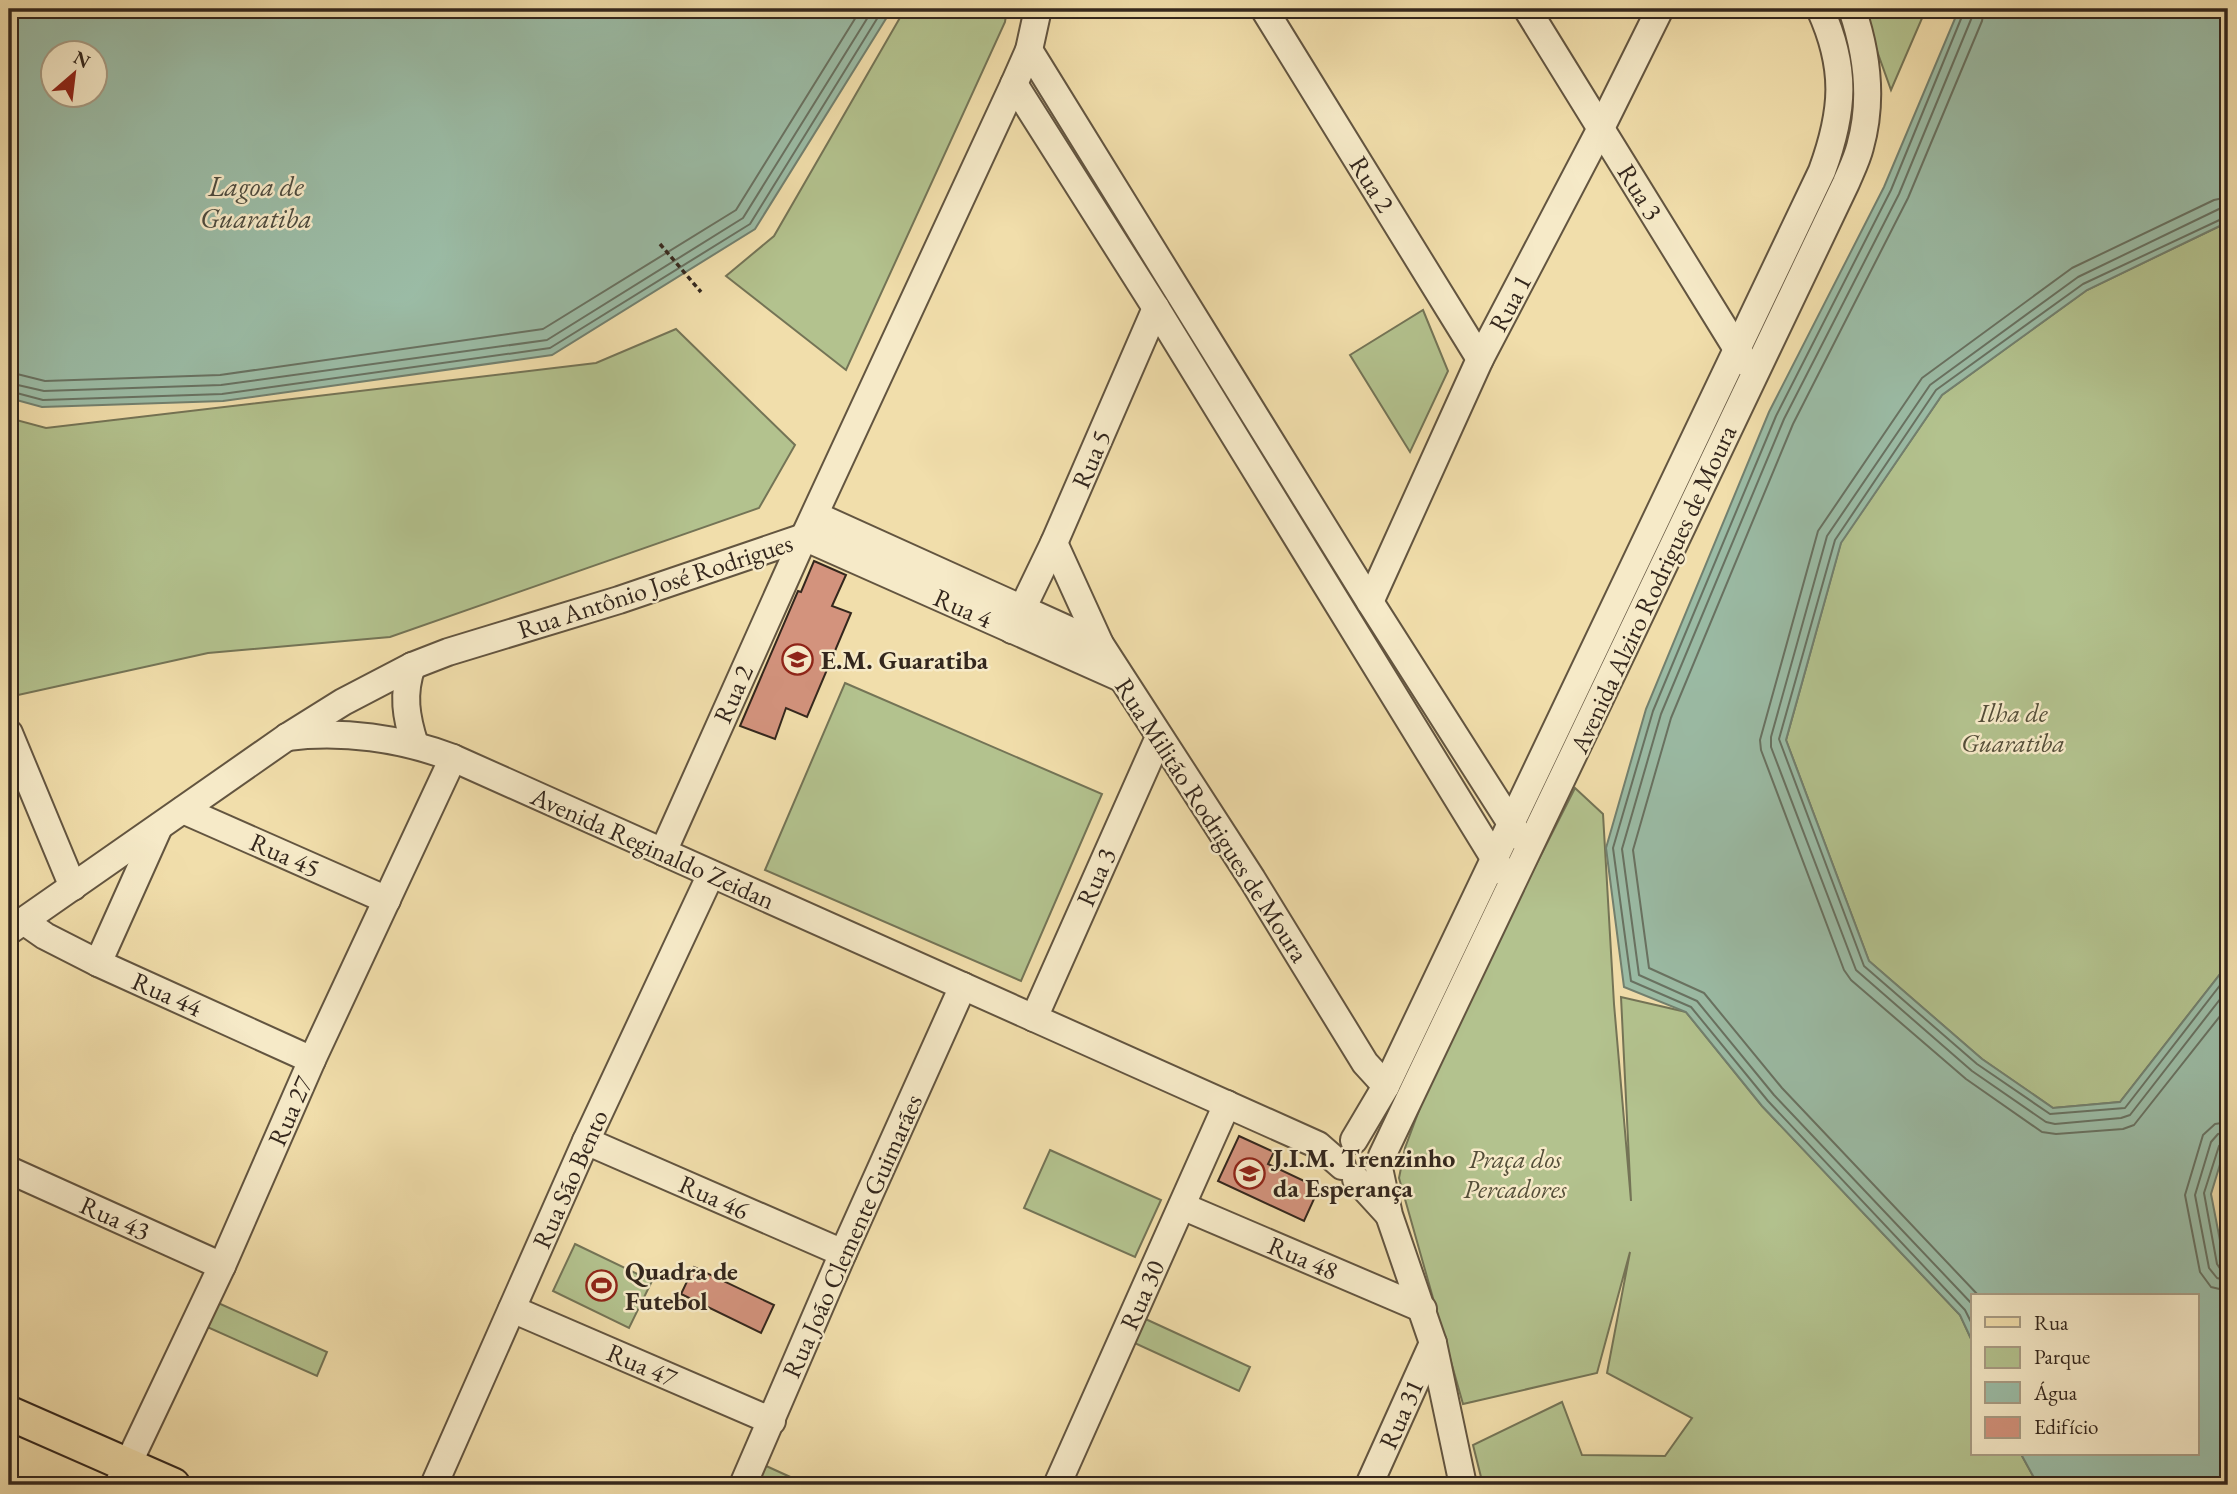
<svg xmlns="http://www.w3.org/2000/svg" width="2237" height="1494" font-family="'EB Garamond',serif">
<rect width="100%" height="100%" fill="#f1deab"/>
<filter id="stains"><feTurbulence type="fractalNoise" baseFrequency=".00286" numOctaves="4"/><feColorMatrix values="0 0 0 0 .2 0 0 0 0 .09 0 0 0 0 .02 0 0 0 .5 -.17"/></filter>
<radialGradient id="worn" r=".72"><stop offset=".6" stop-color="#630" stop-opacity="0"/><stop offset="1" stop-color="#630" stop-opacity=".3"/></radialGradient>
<!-- green -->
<g fill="#b3c28e" stroke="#747456" stroke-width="2">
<polygon points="905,9 1007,9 1005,22 846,370 726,276 774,236"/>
<polygon points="1862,9 1926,9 1891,90"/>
<polygon points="2228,222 2228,964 2120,1102 2053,1108 1982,1059 1869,961 1786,740 1841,542 1942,395 2087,290"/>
<polygon points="1423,310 1448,371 1410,452 1350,355"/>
<polygon points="676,329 795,445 759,508 390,637 208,653 9,697 9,418 46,428 596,363"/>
<polygon points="845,683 1102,794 1021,981 765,870"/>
<polygon points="1575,788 1603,814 1614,1004 1631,1201 1621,997 1686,1012 1762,1106 1960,1315 1973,1343 1973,1454 2021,1454 2038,1485 1483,1485 1473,1445 1562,1402 1582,1455 1665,1456 1692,1418 1607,1373 1630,1252 1597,1373 1463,1404 1399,1178 1405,1148 1440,1054"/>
<polygon points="1050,1150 1161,1200 1135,1257 1024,1208"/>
<polygon points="575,1244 652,1281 629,1328 553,1291"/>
<polygon points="216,1302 327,1352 317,1376 205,1326"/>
<polygon points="1139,1316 1250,1367 1239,1391 1128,1340"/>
<polygon points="764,1465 808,1485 755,1485"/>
</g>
<!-- water -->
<g fill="#9bbca6" stroke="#72806f" stroke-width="2" fill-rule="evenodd">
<path d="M9,9H892L755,229L552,355L223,401L42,407L9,398ZM52,52H94V94H52Z"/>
<polygon points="1959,9 2228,9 2228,222 2087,290 1942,395 1841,543 1786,740 1869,961 1982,1059 2053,1108 2120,1102 2228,964 2228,1138 2211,1194 2224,1261 2228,1271 2228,1485 2038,1485 2021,1454 2197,1454 2197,1296 1973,1296 1973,1343 1960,1315 1762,1106 1686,1012 1624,987 1606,848 1646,709 1769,412 1884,187"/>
</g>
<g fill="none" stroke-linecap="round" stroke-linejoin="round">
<!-- shore -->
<g stroke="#687262" stroke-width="2">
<polyline points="1965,9 1891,190 1776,416 1653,711 1613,848 1631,981 1691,1007 1768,1101 1965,1310 1973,1326"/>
<polyline points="2228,197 2214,200 2072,268 1922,378 1818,531 1760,740 1761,750 1844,970 1851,980 1966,1079 2042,1132 2056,1134 2123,1129 2134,1125 2228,1006"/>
<polyline points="2228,208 2219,209 2078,277 1930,385 1827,536 1771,737 1771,747 1856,970 1972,1071 2046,1122 2055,1124 2121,1118 2130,1115 2228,989"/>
<polyline points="2228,216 2083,284 1936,390 1835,540 1779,739 1864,966 1977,1064 2050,1114 2125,1108 2228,975"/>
<polyline points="9,372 45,381 220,375 543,329 736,210 861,9"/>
<polyline points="9,383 44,391 221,385 547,340 743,218 873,9"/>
<polyline points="9,391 43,400 222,394 550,348 750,224 883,9"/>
<polyline points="2228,1122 2215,1124 2203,1135 2185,1195 2200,1272 2211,1287 2228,1291"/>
<polyline points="2228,1132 2218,1134 2211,1142 2195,1195 2209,1268 2217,1278 2228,1281"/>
<polyline points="2228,1141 2223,1142 2219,1146 2204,1193 2217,1264 2221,1270 2228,1272"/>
<polyline points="1979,1296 1782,1088 1704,993 1649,968 1633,850 1671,718 1793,424 1908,198 1982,21 1984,9"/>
<polyline points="1973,1305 1774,1095 1697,1001 1639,975 1622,849 1661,714 1784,419 1899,194 1972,17 1973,9"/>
</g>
</g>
<!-- building -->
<g fill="#d3937d" stroke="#34271d" stroke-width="2">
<polygon points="814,561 846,575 832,606 851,613 807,717 786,708 775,739 740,726 798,591 801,592"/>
<polygon points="1239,1136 1274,1152 1268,1164 1319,1188 1304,1221 1218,1181"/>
<polygon points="694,1267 774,1305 761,1333 681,1294"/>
</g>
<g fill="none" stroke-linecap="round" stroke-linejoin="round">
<defs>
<g id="minor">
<polyline points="1264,9 1480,359"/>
<polyline points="1527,9 1745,362"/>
<polyline points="1029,50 1370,602 1519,836"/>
<polyline points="1014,84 1156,308 1502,871"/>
<polyline points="815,515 1100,644"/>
<polyline points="804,537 1121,678"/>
<polyline points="1054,543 1100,644 1252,879 1365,1063 1386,1086"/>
<polyline points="1370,602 1480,359 1601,128 1660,9"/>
<polyline points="1012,630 1054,543 1156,308"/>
<path d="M412,666C402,694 406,717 415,745"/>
<polyline points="9,733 73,887"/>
<path d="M287,737C342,730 401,738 453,758L1318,1145L1342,1166"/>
<polyline points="183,810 387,900"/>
<polyline points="663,852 804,537 1014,84 1029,50 1038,9"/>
<polyline points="25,922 45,936 98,963 312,1060"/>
<polyline points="9,931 287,737 343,702 412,666 448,652 619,600 804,537"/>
<polyline points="98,963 159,827"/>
<polyline points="1034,1018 1159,737"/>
<path d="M1354,1140L1386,1086L1822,171C1844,111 1847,68 1820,9"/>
<polyline points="586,1141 843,1253"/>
<polyline points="9,1170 222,1266"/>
<polyline points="1356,1179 1388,1214"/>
<polyline points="1182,1206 1423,1309"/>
<polyline points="512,1309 772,1421"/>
<polyline points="118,1485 222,1266 312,1060 453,758"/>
<polyline points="434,1485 586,1141 711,874"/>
<polyline points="743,1485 843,1253 963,986"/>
<polyline points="1057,1485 1227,1104"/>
<polyline points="1369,1485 1433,1343"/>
<path d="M1463,1485L1433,1343L1389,1215L1379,1168L1382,1156L1846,183C1851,171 1857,159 1860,147C1873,101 1867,53 1852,9"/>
</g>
<polyline id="major" points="9,1413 173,1485"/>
</defs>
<!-- minor casing -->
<use href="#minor" stroke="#635540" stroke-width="30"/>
<!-- major casing -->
<use href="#major" stroke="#34271d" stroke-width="37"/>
<!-- path -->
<polyline stroke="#34271d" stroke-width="3.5" stroke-dasharray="5 3.5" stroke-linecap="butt" points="660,244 701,292"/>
<!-- minor -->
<use href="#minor" stroke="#f6eac8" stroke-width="26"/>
<!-- major -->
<use href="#major" stroke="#f1deab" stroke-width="33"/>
</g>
<!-- icons -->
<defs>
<symbol id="school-ring" viewBox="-11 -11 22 22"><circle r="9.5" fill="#f6eac8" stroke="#8f2418" stroke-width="1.5"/><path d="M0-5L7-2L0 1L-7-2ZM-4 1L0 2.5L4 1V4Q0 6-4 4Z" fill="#8f2418"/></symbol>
<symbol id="stadium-ring" viewBox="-11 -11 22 22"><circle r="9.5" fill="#f6eac8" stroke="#8f2418" stroke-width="1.5"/><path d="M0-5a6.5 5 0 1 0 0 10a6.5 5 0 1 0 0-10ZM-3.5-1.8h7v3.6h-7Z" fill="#8f2418"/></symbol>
</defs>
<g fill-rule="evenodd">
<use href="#school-ring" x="780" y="642" width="35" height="35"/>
<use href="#school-ring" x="1232" y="1156" width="35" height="35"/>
<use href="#stadium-ring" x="584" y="1268" width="35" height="35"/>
</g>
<g text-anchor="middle" stroke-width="5" stroke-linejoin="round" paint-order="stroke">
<!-- street labels -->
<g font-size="26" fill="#34271d" stroke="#f6eac8">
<text transform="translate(1372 184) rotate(58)" y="9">Rua 2</text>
<text transform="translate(1640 192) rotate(58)" y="9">Rua 3</text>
<text transform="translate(1510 303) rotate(-62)" y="9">Rua 1</text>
<text transform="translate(1091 459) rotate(-67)" y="9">Rua 5</text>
<text transform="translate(655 586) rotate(-18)" y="9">Rua Antônio José Rodrigues</text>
<text transform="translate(1653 589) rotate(-65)" y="9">Avenida Alziro Rodrigues de Moura</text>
<text transform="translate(963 608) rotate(24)" y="9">Rua 4</text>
<text transform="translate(733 694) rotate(-66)" y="9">Rua 2</text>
<text transform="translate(1212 820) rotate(57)" y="9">Rua Militão Rodrigues de Moura</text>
<text transform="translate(653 848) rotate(24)" y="9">Avenida Reginaldo Zeidan</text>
<text transform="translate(285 855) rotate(24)" y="9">Rua 45</text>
<text transform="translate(1096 877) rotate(-66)" y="9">Rua 3</text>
<text transform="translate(167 994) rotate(24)" y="9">Rua 44</text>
<text transform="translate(290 1111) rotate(-66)" y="9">Rua 27</text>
<text transform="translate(570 1179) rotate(-66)" y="9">Rua São Bento</text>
<text transform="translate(714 1197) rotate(24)" y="9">Rua 46</text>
<text transform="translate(115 1218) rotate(24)" y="9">Rua 43</text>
<text transform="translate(852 1236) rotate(-66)" y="9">Rua João Clemente Guimarães</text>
<text transform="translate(1303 1258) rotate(23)" y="9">Rua 48</text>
<text transform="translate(1142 1295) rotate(-66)" y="9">Rua 30</text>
<text transform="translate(642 1365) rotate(23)" y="9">Rua 47</text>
<text transform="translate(1401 1414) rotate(-66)" y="9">Rua 31</text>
</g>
<!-- poi labels -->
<g font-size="26" font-weight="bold" fill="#34271d" stroke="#f6eac8" text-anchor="start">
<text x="821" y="669">E.M. Guaratiba</text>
<text x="1273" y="1167">J.I.M. Trenzinho<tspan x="1273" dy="30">da Esperança</tspan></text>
<text x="625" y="1280">Quadra de<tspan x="625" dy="30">Futebol</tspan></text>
</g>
<!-- park labels -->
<g font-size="26" font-style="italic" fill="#544e39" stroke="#f6eac8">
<text x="2013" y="722">Ilha de<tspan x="2013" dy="30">Guaratiba</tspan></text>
<text x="1515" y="1168">Praça dos<tspan x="1515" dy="30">Percadores</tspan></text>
</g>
<!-- water labels -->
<g font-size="28" font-style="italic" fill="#4e4c3f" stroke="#f6eac8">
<text x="256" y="196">Lagoa de<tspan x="256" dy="32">Guaratiba</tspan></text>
</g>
</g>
<!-- margin -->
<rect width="2237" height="1494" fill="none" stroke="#f1deab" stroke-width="35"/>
<rect x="10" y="10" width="2216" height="1473" fill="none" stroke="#34271d" stroke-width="3.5"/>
<rect x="18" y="18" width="2202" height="1459" fill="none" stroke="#34271d" stroke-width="2"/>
<!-- legend -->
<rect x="1971" y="1294" width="228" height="161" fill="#f6eac8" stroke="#a89c84" stroke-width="2"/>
<rect x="1985" y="1317" width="35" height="10" fill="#f1deab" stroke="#a89c84" stroke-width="2"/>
<text x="2034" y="1330" font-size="21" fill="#34271d">Rua</text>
<rect x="1985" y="1347" width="35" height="21" fill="#b3c28e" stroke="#a89c84" stroke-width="2"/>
<text x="2034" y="1364" font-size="21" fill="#34271d">Parque</text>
<rect x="1985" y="1382" width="35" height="21" fill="#9bbca6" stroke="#a89c84" stroke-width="2"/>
<text x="2034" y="1400" font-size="21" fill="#34271d">Água</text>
<rect x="1985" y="1417" width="35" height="21" fill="#d3937d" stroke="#a89c84" stroke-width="2"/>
<text x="2034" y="1434" font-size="21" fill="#34271d">Edifício</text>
<!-- north arrow -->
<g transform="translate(74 74) rotate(28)"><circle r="33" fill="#f6eac8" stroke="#a89c84" stroke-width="2"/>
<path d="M0-5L12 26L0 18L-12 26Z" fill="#8f2418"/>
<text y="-10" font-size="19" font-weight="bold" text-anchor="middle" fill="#34271d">N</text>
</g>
<rect width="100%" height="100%" filter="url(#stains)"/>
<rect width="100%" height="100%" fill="url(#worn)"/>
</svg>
